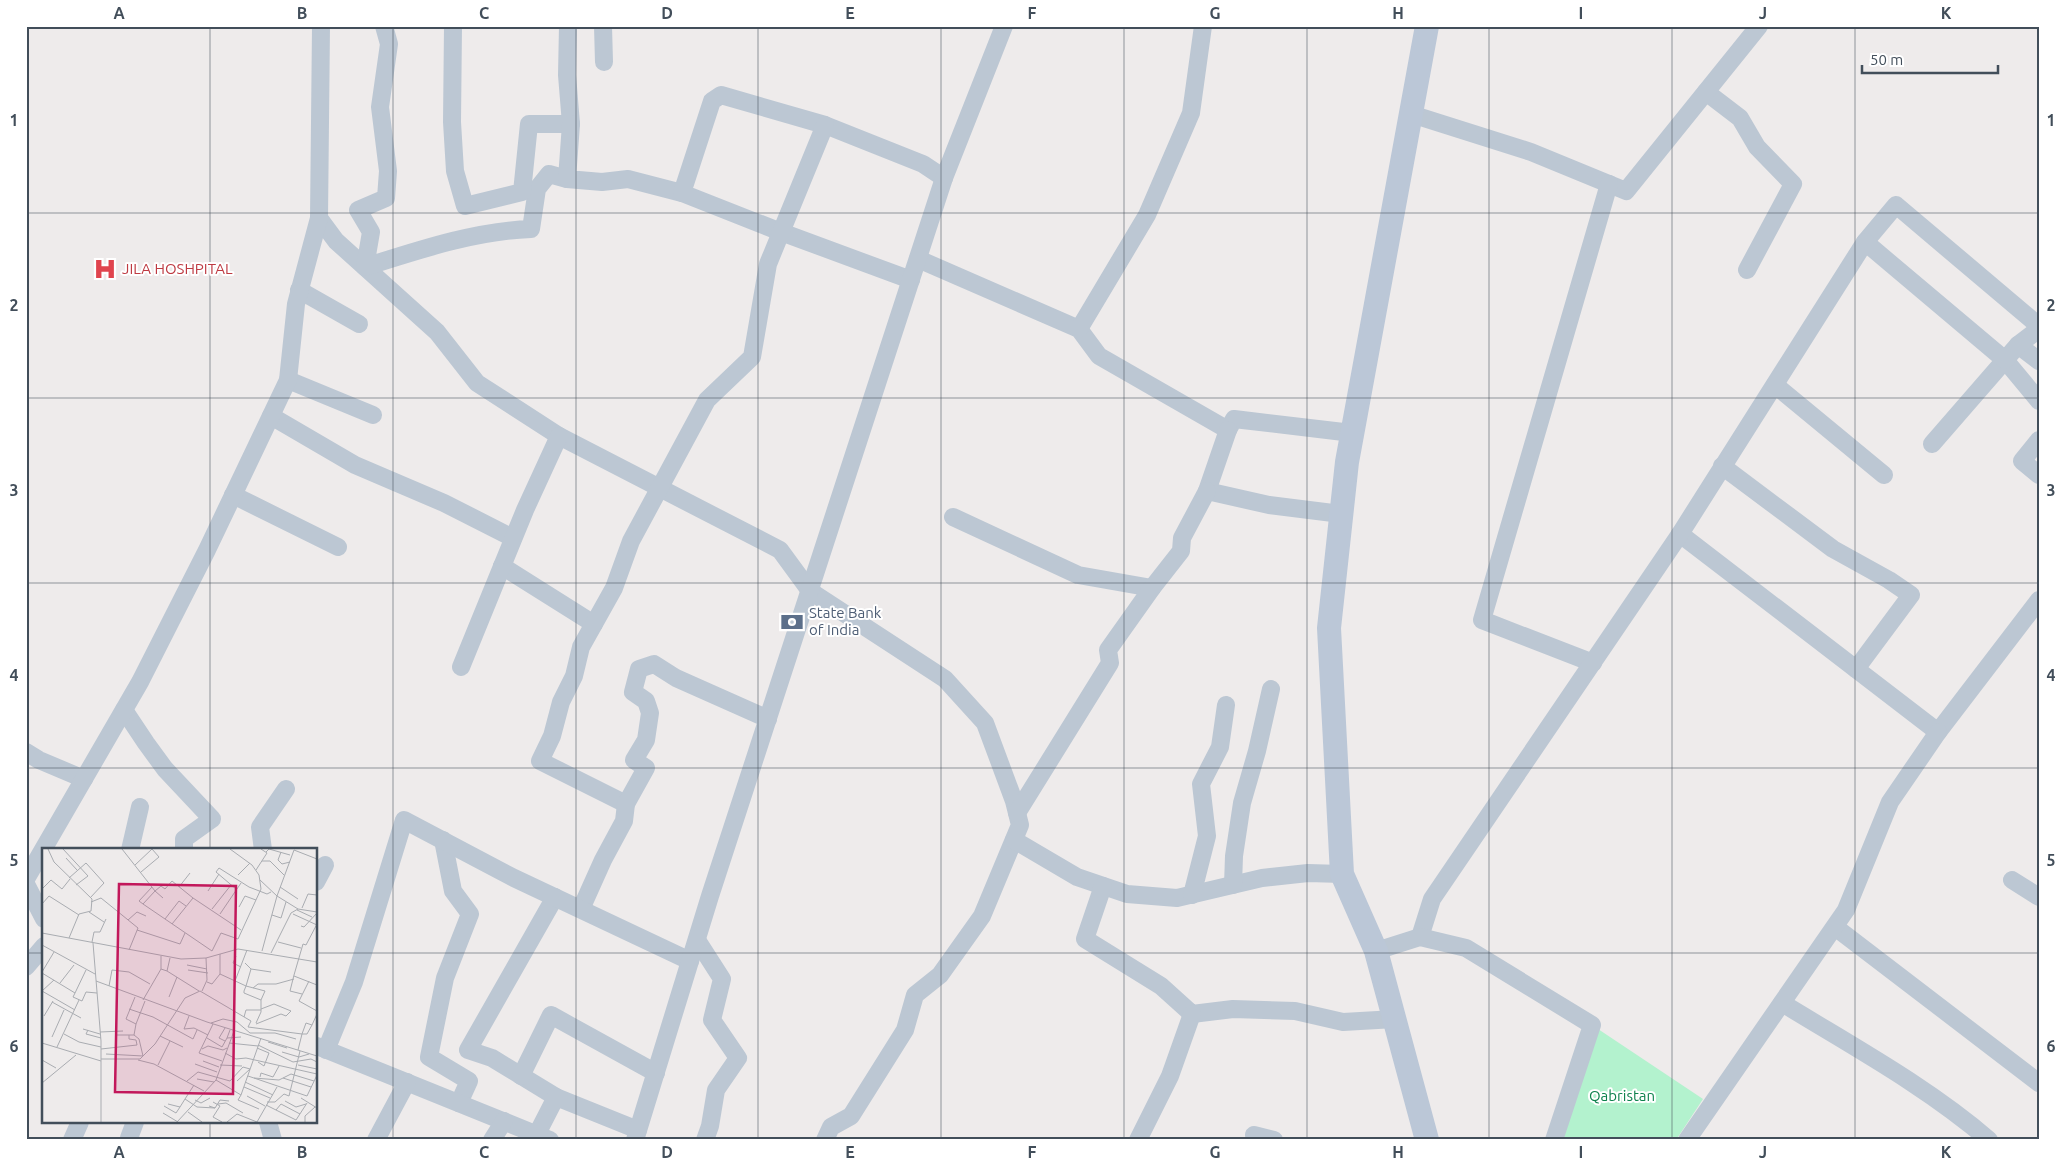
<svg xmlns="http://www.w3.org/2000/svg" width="2065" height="1166" font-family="Ubuntu,sans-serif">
<rect width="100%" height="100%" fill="#eeebeb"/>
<!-- green -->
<polygon fill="#b3f2ce" points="1598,1029 1703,1099 1676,1140 1561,1140"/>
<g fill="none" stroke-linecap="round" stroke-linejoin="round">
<!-- street -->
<g stroke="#bcc7d3" stroke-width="18">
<polyline points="321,26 319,218 336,241 437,332 477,383 559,436 780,550 810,591 945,679 985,723 1014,801 1020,825 982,916 940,975 915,995 905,1030 851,1116 831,1127 825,1140"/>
<path d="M384,26L389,44L380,107L388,171L386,198L358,210L371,232L365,267C419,250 475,231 531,229L537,189L549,174L567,179"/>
<polyline points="453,26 452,122 455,171 465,206 522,192 529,124 571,124 567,75 568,26"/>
<polyline points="603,26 604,62"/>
<polyline points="1706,92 1740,118 1757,147 1793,184 1747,270"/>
<polyline points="1411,114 1531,152 1626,191 1759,26"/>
<polyline points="571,124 567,179 602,182 628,179 682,193"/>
<polyline points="1865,242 1896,205 2039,326"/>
<polyline points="918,259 1079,329 1099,356 1228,430 1234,419 1352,433"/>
<polyline points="911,280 781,232 682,193 712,101 721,95 825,125 923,164 944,178"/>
<polyline points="299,290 359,324"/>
<polyline points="1079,329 1147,215 1191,113 1203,26"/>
<polyline points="2018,345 2039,361"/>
<polyline points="288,380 373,415"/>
<polyline points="1775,385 1884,475"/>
<polyline points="271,416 355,465 444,503 513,538"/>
<polyline points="1228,430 1207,491 1269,505 1341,514"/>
<polyline points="2039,440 2022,461 2039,475"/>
<polyline points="1932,444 2005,360 2039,401"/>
<polyline points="1722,466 1833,549 1889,580 1911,595 1856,669"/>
<polyline points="233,495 338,547"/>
<polyline points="953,517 1078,575 1152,588"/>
<polyline points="1680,534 1938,732 2039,600"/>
<polyline points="502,566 594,624"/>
<polyline points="1593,663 1482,620 1609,184"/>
<polyline points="461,667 525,510 559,436"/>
<polyline points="124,710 146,743 165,769 212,819 184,839 184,850"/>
<polyline points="26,752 39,760 84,779"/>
<polyline points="626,804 540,761 552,736 561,702 574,676 581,647 614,588 631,541 707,400 752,357 768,264 825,125"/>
<polyline points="1017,813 1110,663 1108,650 1152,588 1181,551 1182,538 1207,491"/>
<polyline points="443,840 453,891 470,914 445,978 429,1057 469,1081 459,1103"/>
<polyline points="1014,840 1077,877 1127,894 1177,898 1262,878 1308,873 1342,874"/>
<polyline points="130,850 140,807"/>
<polyline points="263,850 260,827 286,789"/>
<polyline points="26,879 140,682 207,550 288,380 296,304 319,218"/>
<polyline points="2012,880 2039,897"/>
<polyline points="316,882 325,865"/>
<polyline points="26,884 44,919"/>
<polyline points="1233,885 1234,856 1242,803 1257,751 1271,689"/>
<polyline points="1103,886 1085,939 1161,986 1192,1014 1233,1009 1295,1011 1343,1022 1395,1019"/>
<polyline points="1192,895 1207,836 1201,784 1220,747 1226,705"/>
<polyline points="555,897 468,1050 492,1058 556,1097"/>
<polyline points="581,909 603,860 624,821 626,804 646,768 634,760 646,740 650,713 646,701 633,692 639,669 654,664 676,678 768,719"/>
<polyline points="1835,927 2039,1083"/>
<polyline points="1420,937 1432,899 1680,534 1865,242 2005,360 2018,345 2039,329"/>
<polyline points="697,940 722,979 712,1020 738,1058 716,1090 710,1126 705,1140"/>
<polyline points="1376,951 1420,937 1466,948 1592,1025 1554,1140"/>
<polyline points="26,967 44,946"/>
<path d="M1782,1003C1852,1046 1926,1086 1989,1140"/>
<polyline points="317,1046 550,1140"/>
<polyline points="326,1050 354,982 404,820 514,878 690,961"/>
<polyline points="521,1076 551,1015 656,1073"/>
<polyline points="268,1122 273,1140"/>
<polyline points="1254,1135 1274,1140"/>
<polyline points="72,1140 80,1122"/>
<polyline points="131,1140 129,1138 135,1122"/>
<polyline points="376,1140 407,1082"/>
<polyline points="492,1140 504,1121"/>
<polyline points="537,1140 537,1134 556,1097 638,1130"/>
<polyline points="635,1140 710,896 944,178 1004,26"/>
<polyline points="1138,1140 1170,1076 1192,1014"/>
<polyline points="1687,1140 1846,910 1890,802 1938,732"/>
</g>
<!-- secondary -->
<polyline stroke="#bbc7d7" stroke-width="24" points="1427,1140 1376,951 1342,874 1329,628 1347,462 1427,26"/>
</g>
<!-- grid -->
<path fill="none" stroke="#424e5a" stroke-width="1" stroke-opacity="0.55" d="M210,26V850M393,26V1140M576,26V1140M758,26V1140M941,26V1140M1124,26V1140M1307,26V1140M1489,26V1140M1672,26V1140M1855,26V1140M26,213H2039M26,398H2039M26,583H2039M26,768H2039M26,953H44M316,953H2039M210,1122V1140"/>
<!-- icons -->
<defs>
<symbol id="hospital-bare" viewBox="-9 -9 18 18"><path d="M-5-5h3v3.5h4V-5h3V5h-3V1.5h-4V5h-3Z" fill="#e0444e" stroke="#fff" stroke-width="2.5" paint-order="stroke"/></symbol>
<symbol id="bank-bare" viewBox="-9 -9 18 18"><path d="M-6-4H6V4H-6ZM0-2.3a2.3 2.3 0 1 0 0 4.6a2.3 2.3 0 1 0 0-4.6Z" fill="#5c6f8a" stroke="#fff" stroke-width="2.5" paint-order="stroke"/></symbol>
</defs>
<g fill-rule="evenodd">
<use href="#hospital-bare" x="89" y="253" width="32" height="32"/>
<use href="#bank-bare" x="776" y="606" width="32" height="32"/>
</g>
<g text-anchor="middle" stroke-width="4" stroke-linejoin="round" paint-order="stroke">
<!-- health labels -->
<g font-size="15" fill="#be3a42" stroke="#fff" text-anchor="start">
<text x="122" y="274">JILA HOSHPITAL</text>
</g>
<!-- service labels -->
<g font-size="15" fill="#4e5e75" stroke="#fff" text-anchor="start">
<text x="809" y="618">State Bank<tspan x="809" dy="17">of India</tspan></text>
</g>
<!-- park labels -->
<g font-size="15" fill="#0d814c" stroke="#fff">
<text x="1622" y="1101">Qabristan</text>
</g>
</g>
<!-- overview -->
<g transform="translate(42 848)">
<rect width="275" height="275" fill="#eeebeb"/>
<path fill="none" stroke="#a9acb1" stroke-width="1" d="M6,1L12,14L50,51L49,63L37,66L27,90M21,1L46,28L34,37M80,1L113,43L101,56L170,103M224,4L227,1L248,7M239,4L236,12L240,16L248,14M24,10L35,22M220,13H228L242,27M93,17L110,1M214,22L225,5L219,1M99,24L117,9L110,1M196,27L208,15M27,30L44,15L62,35L48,50M218,32L235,48L252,2L275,11M137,39L148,25M238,39L256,51M0,41L9,32L20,41L28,31M194,41L174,24L177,20L207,39L225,46L229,44M166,43L177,26M121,50L113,43L119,38L123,41L130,33L151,50L130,76M151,50L199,82M49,54L59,50L96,80L87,102M0,56L7,48L37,67M101,56L97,53L110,39M197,59L203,48L214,52M260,60L266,46L275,47M170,61L189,37M255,62L270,69M47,64L62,74M178,66L199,35M251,66L275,77M230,67L239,70L244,54M123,71L137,53L144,58M86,72L95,64L104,68M259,78L262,79L275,65M95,82L138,96L143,85M0,85L139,111L164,110L196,101L275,114M50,94L52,84H58L64,71M236,94L259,100M51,95L59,193V274M0,97L53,126M170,103L179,85L196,91L219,41L217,27L210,17L188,1M220,103L235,48L256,61L275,64M229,105L249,65L256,61M194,108L191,115L199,119M145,117L165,121M119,121L125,123L128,110M209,121L229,124M146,122L166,125M125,123L157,143M0,124L12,104M0,125L33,145L31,149L40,153L44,144L55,145M178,126L204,138L223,143L219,152L202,145V143L204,138L209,121L203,115M252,128L275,137M54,133L165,174L275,208M193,133L205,102M267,133L257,153L275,163M165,134L170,136L178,126V106M18,135L32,117M67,138L70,122L87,124L108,136M211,140L216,136H234L252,131M0,143L33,162M0,143L12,132M160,143L165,132L164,110M33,145L44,122M260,146L248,143L252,127L261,96L264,97L275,76M93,149L84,171L94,176L103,153M127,149L135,129M101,152L119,121V108M10,154L39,170M87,161L111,169L151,191L155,182M2,168L11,153M147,168L142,181L152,180L166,187M202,169L204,162H219M169,175L181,171L195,174L208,185H233L254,191M214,175L219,164V152M171,176L157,205L180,213M214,176L239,166L244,168L249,163L232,156L219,161M183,180L177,190L183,193M41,181L58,186M46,182L44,186L59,190M188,182L185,190L199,189M58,184L81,183M22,186L37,194L59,199M87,187H92L94,176M118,188L141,199M10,189L22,162M165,190L180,199L185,190M226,194L245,200M0,195L59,213M187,195L216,198M216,197L251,214L269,211L275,214M15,199L37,152M215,200L227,205L222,218L216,214M59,201L95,197L94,192L87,191V187H74M160,201L166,198L181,202L185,200M256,202L260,186H265L270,177M240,204L257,209L267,206M183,205L194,211L204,210L275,226M64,206L101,208L97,191L92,187M59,211H98L113,196L143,150L158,143L209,173L206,179L260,186L264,175L270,177L275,166M0,212L14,220M96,212L112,216L162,243M161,213L177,219M153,216L175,224M116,217L128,193M178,217L200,218M256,217L275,221M206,228L265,248L275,227M218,229L219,225L231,229L237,218M212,230L237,232L249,226L272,233M241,230L269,239M155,231L172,234M174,232L199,247L219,190M145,233L156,224L188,233L201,219L208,221L195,233M203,234L231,247M0,235L34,207M152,237L143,251L155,259L173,260M202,239L228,250M199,247L196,252L217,261M205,248L223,258M259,250L275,260M153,252L159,255L168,250M243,253L254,259L264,256M171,254L178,258L171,269L180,274M225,254H233L242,246L247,248L258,203M126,256L138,259L143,251M176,256L184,255L201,265M224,257L254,272L265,255M122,258L134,265L138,259M167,258L173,260L178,252L187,253M234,262L239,256L258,266M146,264L160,274M121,265L136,274M135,274L174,232L192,183M185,274L195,266L215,274M215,274L235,239M263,274V268L273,259"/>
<path fill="#c2185b" fill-opacity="0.15" stroke="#c2185b" stroke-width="2.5" d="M77,36L194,38L191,246L73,244Z"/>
<rect width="275" height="275" fill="none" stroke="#424e5a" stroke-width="2.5"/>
</g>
<!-- border -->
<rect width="2065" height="1166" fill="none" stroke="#ffffff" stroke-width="55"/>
<!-- scale -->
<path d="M1862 65v8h136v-8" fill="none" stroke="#424e5a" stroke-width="2.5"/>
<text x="1870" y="65" font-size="15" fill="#424e5a" stroke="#ffffff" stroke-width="4" paint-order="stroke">50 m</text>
<rect x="28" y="28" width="2010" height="1110" fill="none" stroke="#424e5a" stroke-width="2"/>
<g font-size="16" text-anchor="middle" font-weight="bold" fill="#424e5a">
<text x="119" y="19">A</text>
<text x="302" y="19">B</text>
<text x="484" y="19">C</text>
<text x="667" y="19">D</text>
<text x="850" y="19">E</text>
<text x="1032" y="19">F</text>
<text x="1215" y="19">G</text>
<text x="1398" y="19">H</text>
<text x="1581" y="19">I</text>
<text x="1763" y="19">J</text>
<text x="1946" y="19">K</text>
<text x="14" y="126">1</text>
<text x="2051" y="126">1</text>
<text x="14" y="311">2</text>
<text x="2051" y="311">2</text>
<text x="14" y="496">3</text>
<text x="2051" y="496">3</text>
<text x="14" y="681">4</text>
<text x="2051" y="681">4</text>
<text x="14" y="866">5</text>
<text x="2051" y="866">5</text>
<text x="14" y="1052">6</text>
<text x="2051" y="1052">6</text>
<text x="119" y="1158">A</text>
<text x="302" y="1158">B</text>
<text x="484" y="1158">C</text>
<text x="667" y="1158">D</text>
<text x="850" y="1158">E</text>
<text x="1032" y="1158">F</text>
<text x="1215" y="1158">G</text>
<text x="1398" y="1158">H</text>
<text x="1581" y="1158">I</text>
<text x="1763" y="1158">J</text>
<text x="1946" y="1158">K</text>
</g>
</svg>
